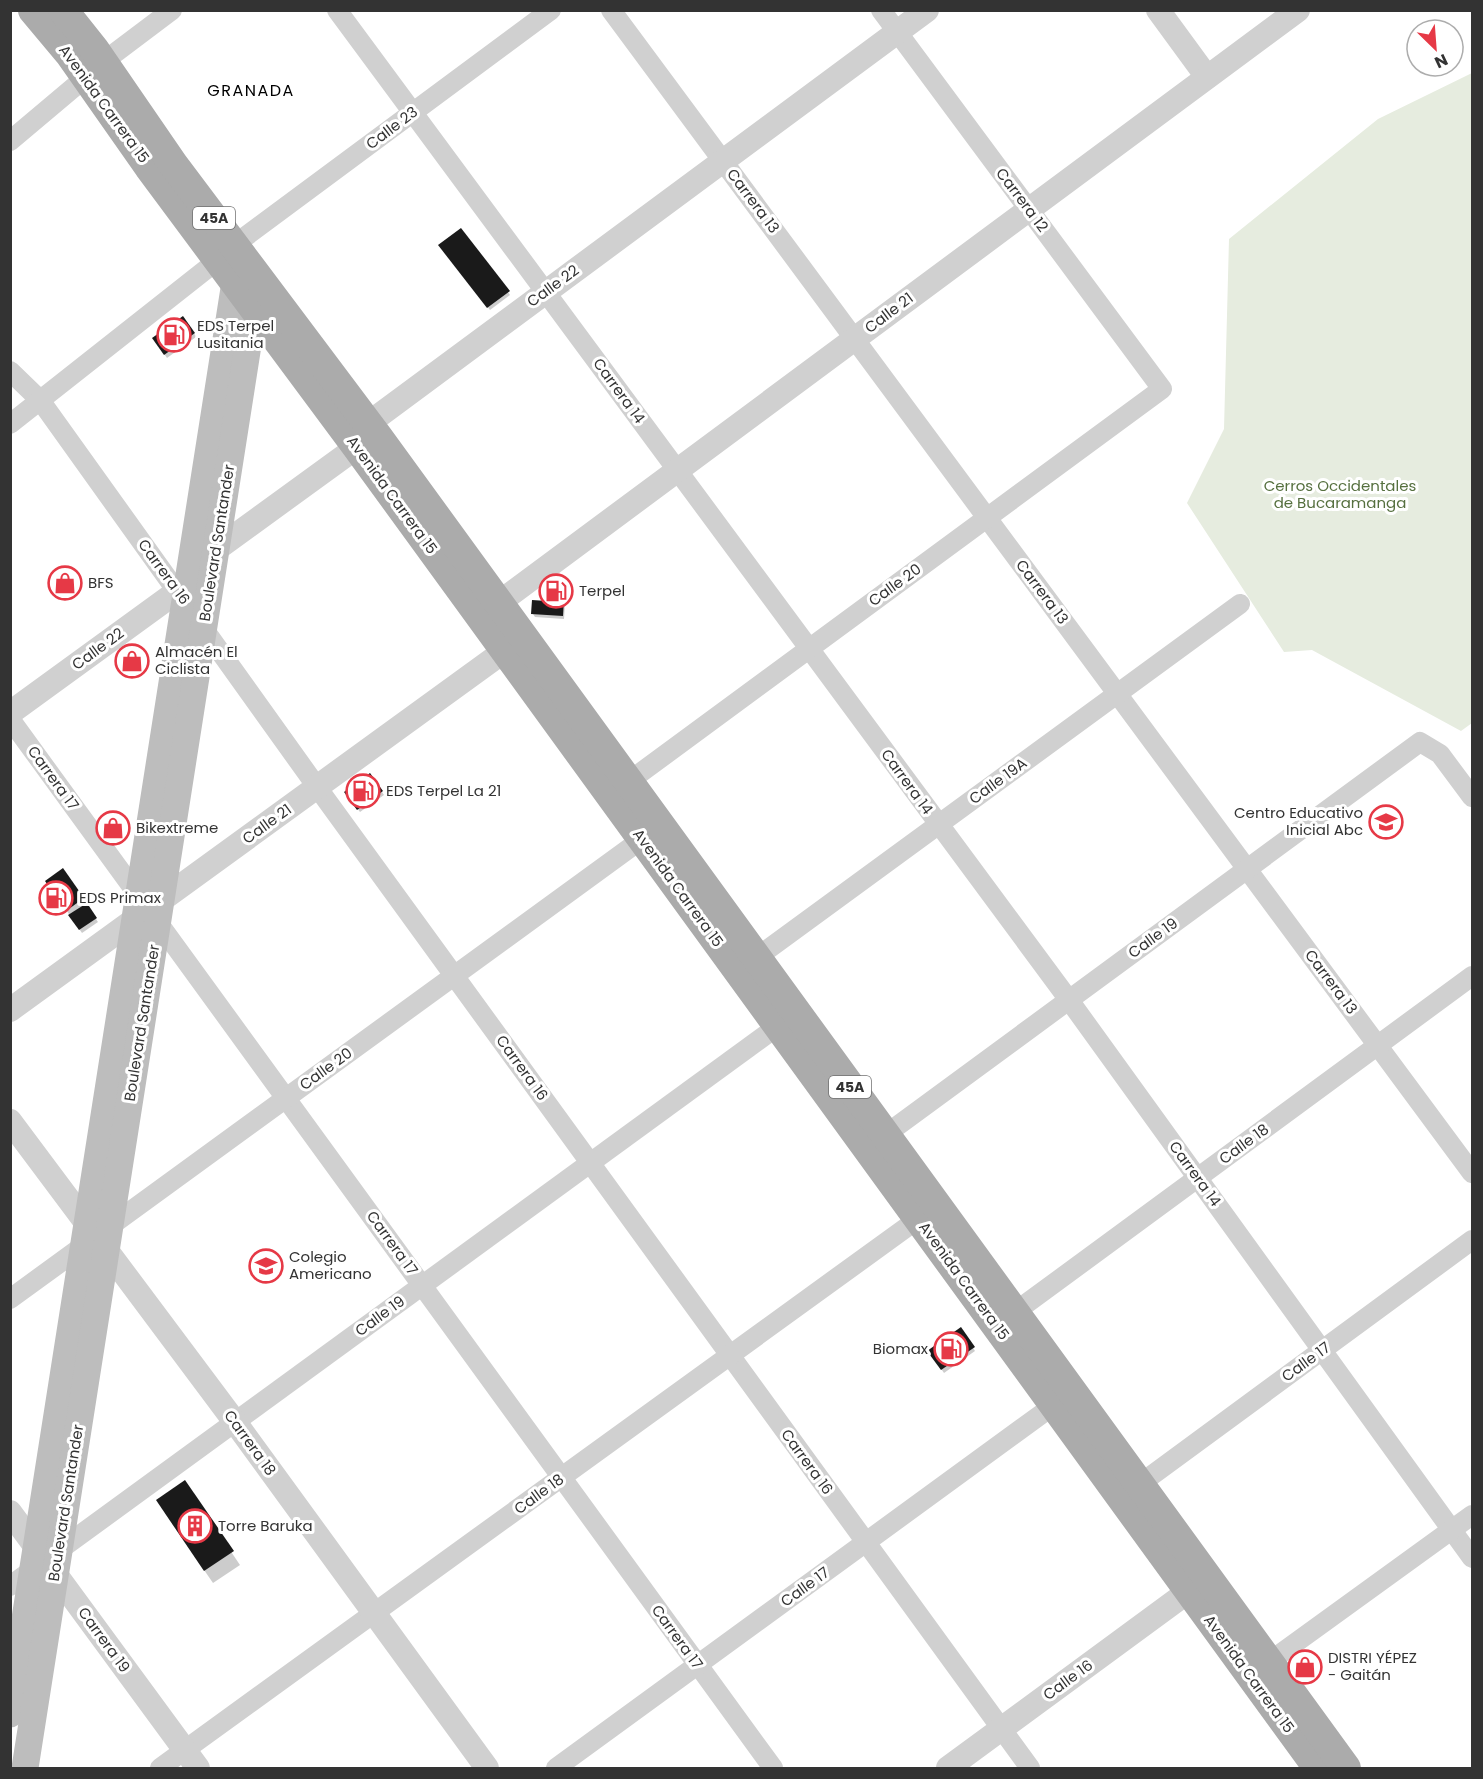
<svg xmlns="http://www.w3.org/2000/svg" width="1483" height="1779" font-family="Poppins,sans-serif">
<rect width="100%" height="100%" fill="#fff"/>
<!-- green -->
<polygon fill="#e6ecdf" points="1472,73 1472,723 1461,731 1312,650 1284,652 1187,503 1224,429 1229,239 1378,119"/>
<!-- shadow -->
<g fill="#0003">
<polygon points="442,249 508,292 510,295 490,310"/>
<polygon points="194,333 196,337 167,358 156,342"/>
<polygon points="564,584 566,587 564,619 535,617 533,614 549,603"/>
<polygon points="370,775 384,795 360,812 348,796"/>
<polygon points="63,870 98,922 82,933 49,885"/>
<polygon points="961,1329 975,1351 944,1373 929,1351"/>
<polygon points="184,1482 240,1565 213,1583 165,1513"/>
</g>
<!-- building -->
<g fill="#1a1a1a">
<polygon points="461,228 510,291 487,308 438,245"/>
<polygon points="183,316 195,333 164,355 152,338"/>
<polygon points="549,581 565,582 563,616 531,614 532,600 547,601"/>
<polygon points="370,773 383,791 357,810 344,792"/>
<polygon points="63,868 84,898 66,911 45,881"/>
<polygon points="87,903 97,918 79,930 68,915"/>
<polygon points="961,1327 975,1347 941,1370 927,1351"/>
<polygon points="185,1480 234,1551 204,1571 156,1500"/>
</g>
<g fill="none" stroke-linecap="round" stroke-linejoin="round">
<!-- minor -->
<g stroke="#d0d0d0" stroke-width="20">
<polyline points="337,10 1069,1000 1472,1558"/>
<polyline points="611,10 1472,1173"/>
<polyline points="103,62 172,10"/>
<polyline points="10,141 86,77"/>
<polyline points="234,245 551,10"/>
<polyline points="10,371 40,400 317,787 1030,1768"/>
<polyline points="10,424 218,260"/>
<polyline points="10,719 773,1768"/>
<polyline points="628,782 1162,389 881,10"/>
<polyline points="756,958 1240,604"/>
<polyline points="885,1135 1420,742 1440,754 1472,797"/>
<polyline points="10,1299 642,839"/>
<polyline points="1015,1312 1472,976"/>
<polyline points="1140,1484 1472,1240"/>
<polyline points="10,1586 778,1026"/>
<polyline points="1269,1662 1472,1515"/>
<polyline points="160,1768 918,1219"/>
<polyline points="556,1768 1054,1405"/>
</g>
<!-- tertiary -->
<g stroke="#d0d0d0" stroke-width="24">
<polyline points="1158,10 1207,77"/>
<polyline points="207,556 357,447 367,423 373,420 927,10"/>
<polyline points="485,613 1298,10"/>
<polyline points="10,713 186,585"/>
<polyline points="10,1010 518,641"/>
<polyline points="10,1121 235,1422 487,1768"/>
<polyline points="10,1512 198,1768"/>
<polyline points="948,1768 1189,1591"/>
</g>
<!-- secondary -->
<g stroke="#bdbdbd" stroke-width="27">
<polyline points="10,1714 235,282"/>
<polyline points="25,1768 256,294"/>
</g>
<!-- primary -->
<g stroke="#ababab" stroke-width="30">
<polyline points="33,10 69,53 149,167 357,447 1318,1768"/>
<polyline points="63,10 94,49 173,164 378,437 1346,1768"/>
</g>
</g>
<!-- icons -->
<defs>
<symbol id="fuel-ring" viewBox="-11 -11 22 22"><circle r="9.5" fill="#fff" stroke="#e63946" stroke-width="1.5"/><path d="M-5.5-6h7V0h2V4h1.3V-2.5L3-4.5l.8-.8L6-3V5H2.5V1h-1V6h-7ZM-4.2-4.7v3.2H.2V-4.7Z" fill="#e63946"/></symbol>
<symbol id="shop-ring" viewBox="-11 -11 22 22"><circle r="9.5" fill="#fff" stroke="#e63946" stroke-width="1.5"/><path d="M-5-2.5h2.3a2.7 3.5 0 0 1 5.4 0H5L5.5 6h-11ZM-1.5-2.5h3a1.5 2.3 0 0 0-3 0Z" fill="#e63946"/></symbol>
<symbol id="school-ring" viewBox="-11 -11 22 22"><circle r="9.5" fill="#fff" stroke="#e63946" stroke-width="1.5"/><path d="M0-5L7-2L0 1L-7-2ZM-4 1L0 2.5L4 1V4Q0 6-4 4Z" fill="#e63946"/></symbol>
<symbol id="building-ring" viewBox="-11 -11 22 22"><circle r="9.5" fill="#fff" stroke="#e63946" stroke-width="1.5"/><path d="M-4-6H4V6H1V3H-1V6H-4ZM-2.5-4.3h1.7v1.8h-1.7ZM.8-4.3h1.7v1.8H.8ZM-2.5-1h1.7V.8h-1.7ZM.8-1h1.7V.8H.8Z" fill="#e63946"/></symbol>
</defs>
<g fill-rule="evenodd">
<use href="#fuel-ring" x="155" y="316" width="38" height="38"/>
<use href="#shop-ring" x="46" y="564" width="38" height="38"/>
<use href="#fuel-ring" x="537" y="572" width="38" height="38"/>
<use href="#shop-ring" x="113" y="642" width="38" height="38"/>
<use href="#fuel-ring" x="344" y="772" width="38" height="38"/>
<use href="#school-ring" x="1367" y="803" width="38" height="38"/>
<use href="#shop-ring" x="94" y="809" width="38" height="38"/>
<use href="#fuel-ring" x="37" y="879" width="38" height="38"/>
<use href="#school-ring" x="247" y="1247" width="38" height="38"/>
<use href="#fuel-ring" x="932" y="1330" width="38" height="38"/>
<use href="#building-ring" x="176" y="1507" width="38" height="38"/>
<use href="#shop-ring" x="1286" y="1648" width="38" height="38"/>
</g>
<g text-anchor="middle" stroke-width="6" stroke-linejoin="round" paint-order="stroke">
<!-- shield labels -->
<g fill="#fff" stroke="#707070" stroke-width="1.5">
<rect x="193" y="207" width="42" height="22" rx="4.5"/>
<rect x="829" y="1076" width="42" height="22" rx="4.5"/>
</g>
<g font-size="14" font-weight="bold" fill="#333">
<text x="214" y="223">45A</text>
<text x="850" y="1092">45A</text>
</g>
<!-- street labels -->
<g font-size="15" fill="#333" stroke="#fff">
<text transform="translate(104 104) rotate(54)" y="5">Avenida Carrera 15</text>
<text transform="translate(392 128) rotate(-37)" y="5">Calle 23</text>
<text transform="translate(1022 200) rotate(53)" y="5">Carrera 12</text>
<text transform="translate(753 201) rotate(53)" y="5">Carrera 13</text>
<text transform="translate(553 286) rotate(-36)" y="5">Calle 22</text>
<text transform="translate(889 313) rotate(-37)" y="5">Calle 21</text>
<text transform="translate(619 391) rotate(54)" y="5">Carrera 14</text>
<text transform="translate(392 495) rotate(54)" y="5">Avenida Carrera 15</text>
<text transform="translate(217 543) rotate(-81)" y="5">Boulevard Santander</text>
<text transform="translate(164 572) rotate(54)" y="5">Carrera 16</text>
<text transform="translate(895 585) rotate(-36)" y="5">Calle 20</text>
<text transform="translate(1042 592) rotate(53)" y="5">Carrera 13</text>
<text transform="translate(98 649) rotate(-36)" y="5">Calle 22</text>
<text transform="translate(53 778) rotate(54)" y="5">Carrera 17</text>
<text transform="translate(998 781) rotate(-36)" y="5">Calle 19A</text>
<text transform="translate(907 782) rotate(54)" y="5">Carrera 14</text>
<text transform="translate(267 824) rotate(-36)" y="5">Calle 21</text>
<text transform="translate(678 888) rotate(54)" y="5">Avenida Carrera 15</text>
<text transform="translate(1153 938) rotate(-36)" y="5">Calle 19</text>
<text transform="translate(1331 982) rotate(53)" y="5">Carrera 13</text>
<text transform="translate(142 1023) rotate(-81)" y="5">Boulevard Santander</text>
<text transform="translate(522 1068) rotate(54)" y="5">Carrera 16</text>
<text transform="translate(326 1069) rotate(-36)" y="5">Calle 20</text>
<text transform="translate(1244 1144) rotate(-36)" y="5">Calle 18</text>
<text transform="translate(1195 1174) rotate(54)" y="5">Carrera 14</text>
<text transform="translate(392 1243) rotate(54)" y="5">Carrera 17</text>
<text transform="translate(964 1281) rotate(54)" y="5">Avenida Carrera 15</text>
<text transform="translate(380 1316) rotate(-36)" y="5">Calle 19</text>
<text transform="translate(1306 1362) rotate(-36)" y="5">Calle 17</text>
<text transform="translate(250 1443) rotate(54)" y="5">Carrera 18</text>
<text transform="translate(807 1462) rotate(54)" y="5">Carrera 16</text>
<text transform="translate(539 1494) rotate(-36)" y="5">Calle 18</text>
<text transform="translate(66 1503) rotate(-81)" y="5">Boulevard Santander</text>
<text transform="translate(805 1587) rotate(-36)" y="5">Calle 17</text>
<text transform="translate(677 1637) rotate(54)" y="5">Carrera 17</text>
<text transform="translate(104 1640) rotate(54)" y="5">Carrera 19</text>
<text transform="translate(1249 1674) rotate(54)" y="5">Avenida Carrera 15</text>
<text transform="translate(1068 1680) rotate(-36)" y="5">Calle 16</text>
</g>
<!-- poi labels -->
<g font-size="15" fill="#333" stroke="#fff" text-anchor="start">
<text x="197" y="331">EDS Terpel<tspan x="197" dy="17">Lusitania</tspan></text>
<text x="88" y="588">BFS</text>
<text x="579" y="596">Terpel</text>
<text x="155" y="657">Almacén El<tspan x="155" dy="17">Ciclista</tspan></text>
<text x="386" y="796">EDS Terpel La 21</text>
<text x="1363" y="818" text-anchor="end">Centro Educativo<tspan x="1363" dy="17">Inicial Abc</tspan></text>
<text x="136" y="833">Bikextreme</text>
<text x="79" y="903">EDS Primax</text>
<text x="289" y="1262">Colegio<tspan x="289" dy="17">Americano</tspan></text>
<text x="928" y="1354" text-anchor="end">Biomax</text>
<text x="218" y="1531">Torre Baruka</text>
<text x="1328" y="1663">DISTRI YÉPEZ<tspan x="1328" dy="17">- Gaitán</tspan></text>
</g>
<!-- park labels -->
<g font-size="15" fill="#56703f" stroke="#fff">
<text x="1340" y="491">Cerros Occidentales<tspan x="1340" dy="17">de Bucaramanga</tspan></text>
</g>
<!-- neighbourhood labels -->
<g font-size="16" letter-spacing="1.5" fill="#000" stroke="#fff">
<text x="251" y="96">GRANADA</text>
</g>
</g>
<!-- border -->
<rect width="1483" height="1779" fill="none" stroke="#333333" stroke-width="24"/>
<!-- north arrow -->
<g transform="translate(1435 48) rotate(155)"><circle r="28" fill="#ffffff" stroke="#adadad" stroke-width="1.5"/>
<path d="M0-4.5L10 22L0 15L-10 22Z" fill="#e63946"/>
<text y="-9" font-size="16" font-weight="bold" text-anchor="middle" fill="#333333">N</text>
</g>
</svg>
